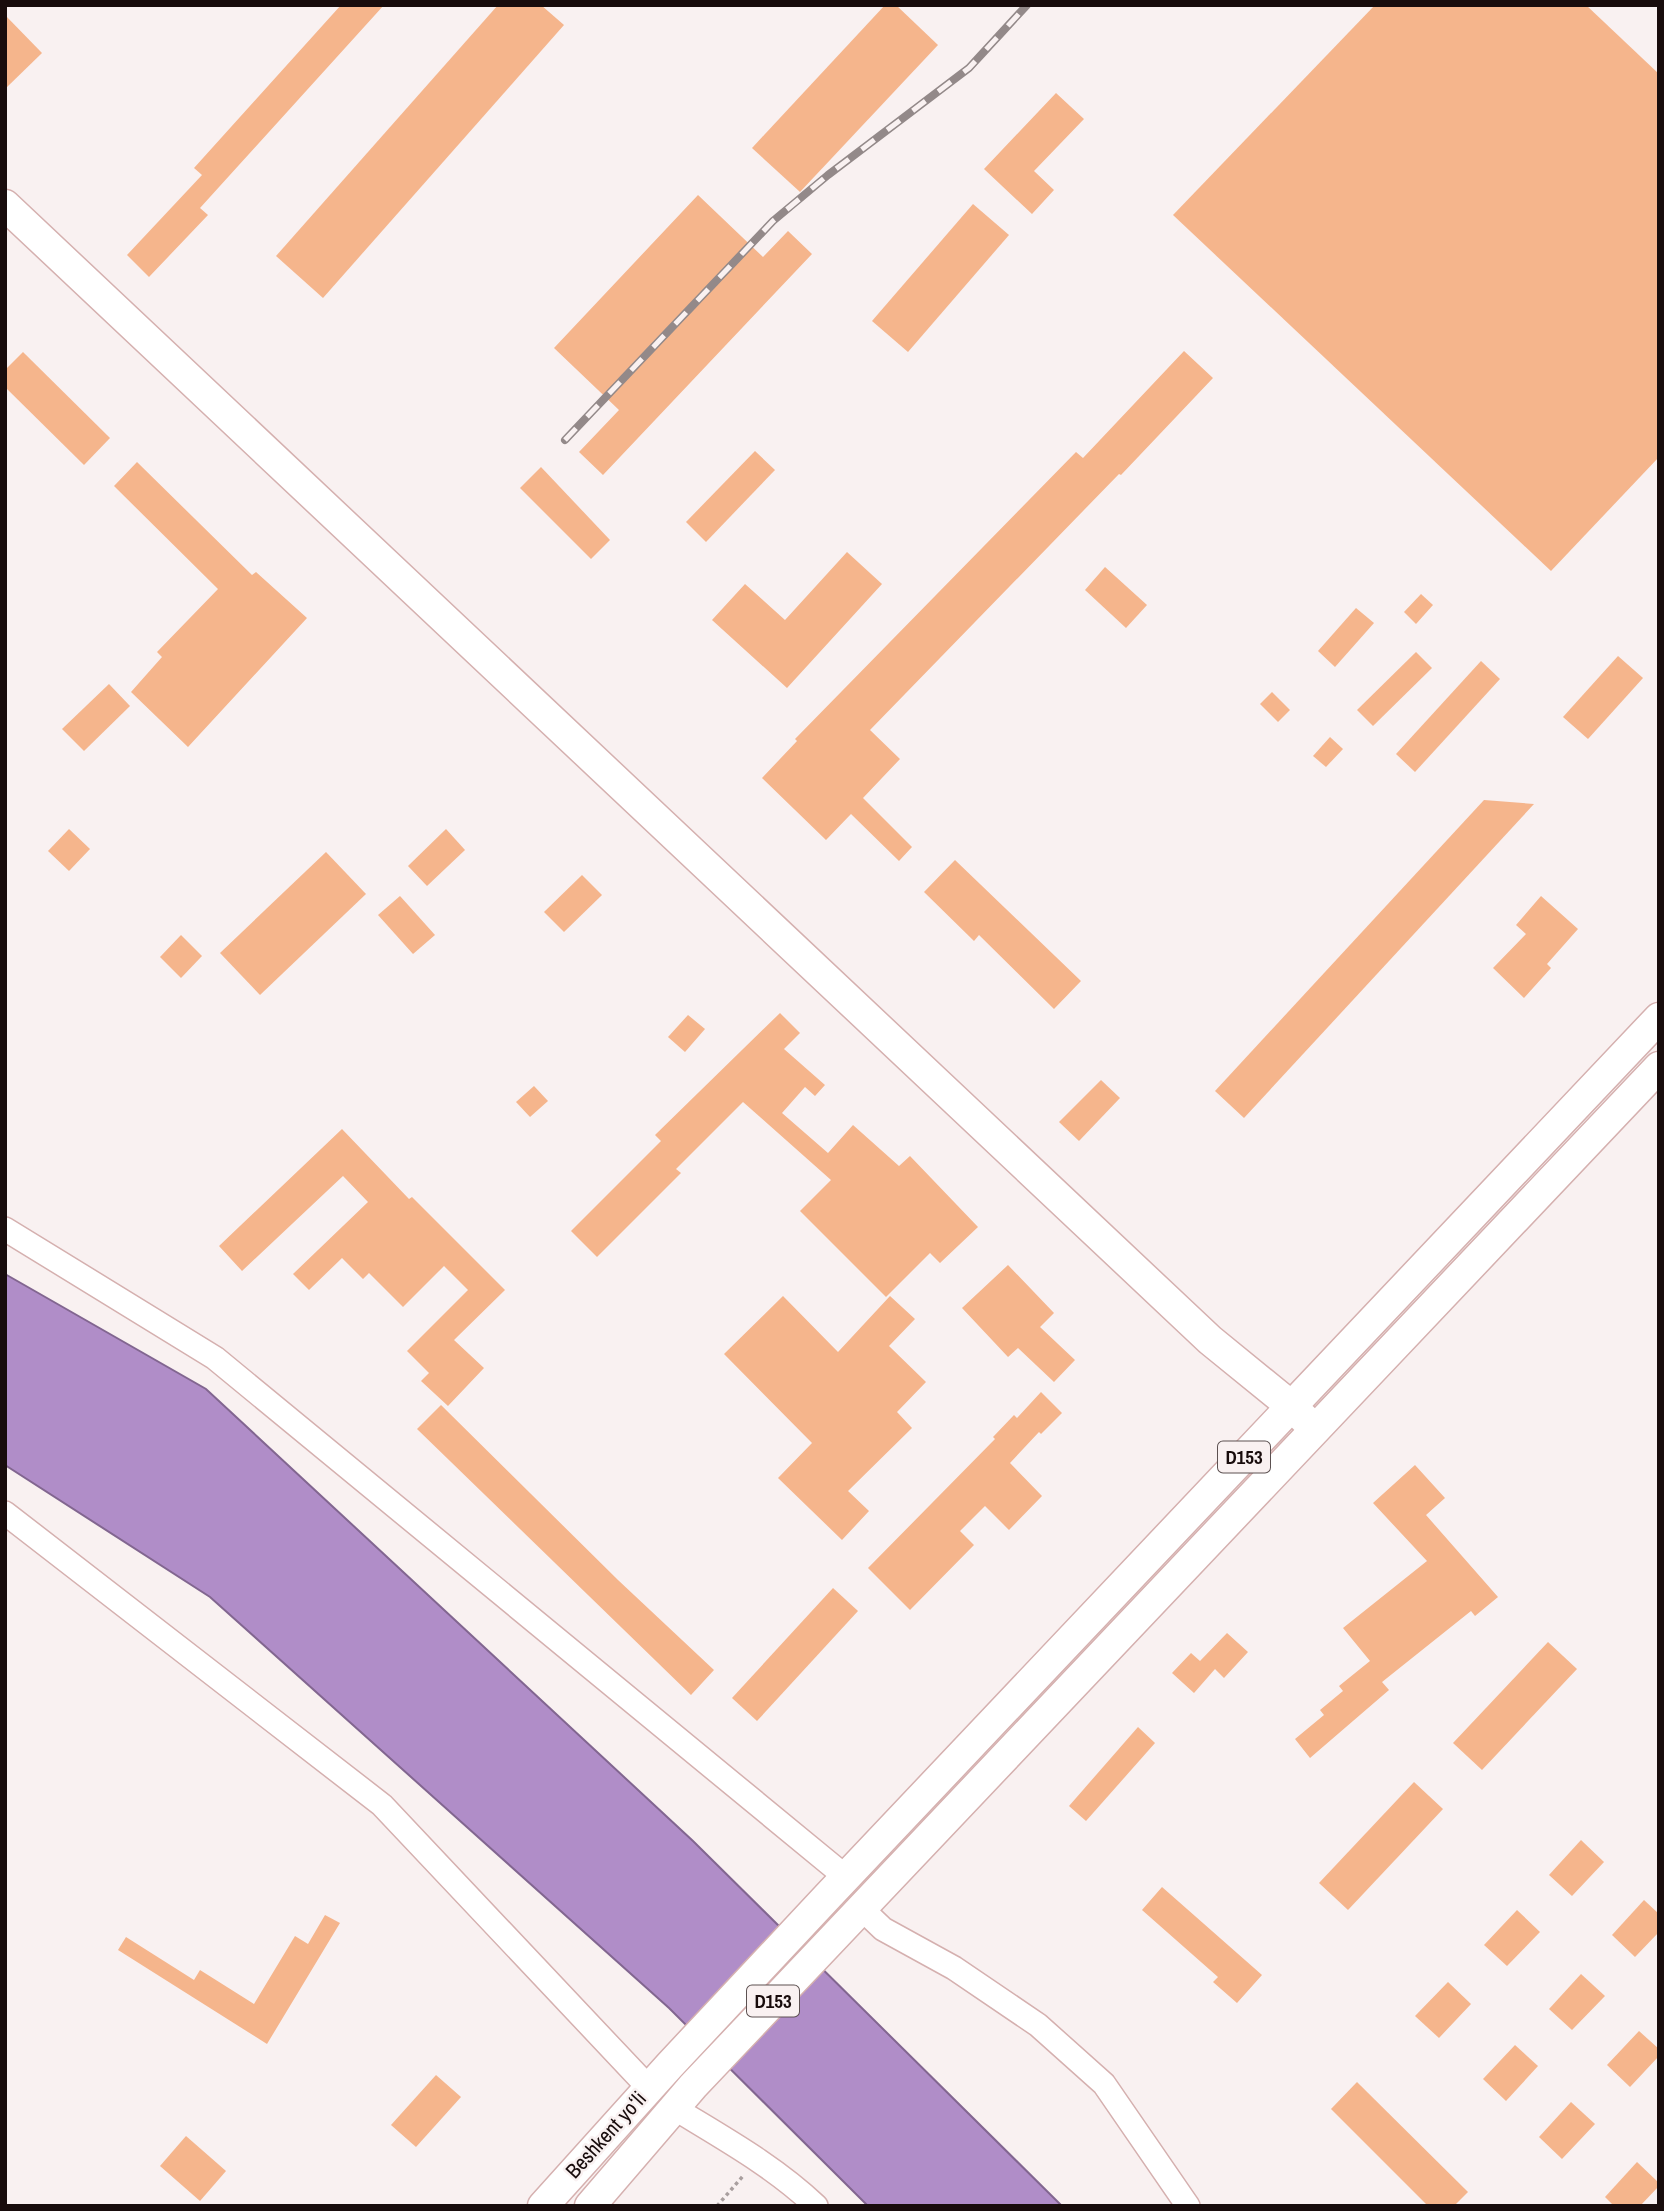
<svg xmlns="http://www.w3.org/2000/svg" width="1664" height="2211" font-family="'Archivo Narrow',sans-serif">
<rect width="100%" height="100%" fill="#f9f1f1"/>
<!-- water -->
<polygon fill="#b08dc8" stroke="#826690" stroke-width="2" points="5,1274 206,1389 693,1841 1062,2206 868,2206 669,2008 210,1597 5,1465"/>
<!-- building -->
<g fill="#f5b58c">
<polygon points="341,5 384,5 200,208 208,215 149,277 127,255 202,175 194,168"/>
<polygon points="498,5 541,5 564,25 323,298 276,256"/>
<polygon points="885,5 896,5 938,45 800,192 752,148"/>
<polygon points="1375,5 1586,5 1659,74 1659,457 1551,571 1173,215"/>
<polygon points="5,15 42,53 5,89"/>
<polygon points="1056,93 1084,119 1034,171 1054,190 1032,214 984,169"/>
<polygon points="698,195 763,257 788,231 812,254 603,475 579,452 619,410 554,348"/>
<polygon points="973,204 1009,235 908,352 872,321"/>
<polygon points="1184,351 1213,378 1121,475 1119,474 870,730 900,759 863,798 912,847 899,861 851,814 826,840 762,778 797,741 795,739 1076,452 1083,458"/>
<polygon points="23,352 110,438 84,465 5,387 5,370"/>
<polygon points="755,451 775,470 706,542 686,522"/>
<polygon points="137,462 252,575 256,572 307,618 188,747 131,692 162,657 157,652 218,589 114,486"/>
<polygon points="541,467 610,540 591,559 520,488"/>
<polygon points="847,552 882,584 787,688 712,620 745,584 785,620"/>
<polygon points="1105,567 1147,605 1126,628 1085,590"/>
<polygon points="1421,594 1433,605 1416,624 1404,612"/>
<polygon points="1356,608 1374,623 1335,667 1318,651"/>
<polygon points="1416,652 1432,668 1373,726 1357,710"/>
<polygon points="1618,656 1643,678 1588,739 1563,717"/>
<polygon points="1481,661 1500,679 1415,772 1396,754"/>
<polygon points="109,684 130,706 84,751 62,729"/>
<polygon points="1272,692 1290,710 1278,722 1260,704"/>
<polygon points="1330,737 1343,749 1326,767 1313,756"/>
<polygon points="1484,800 1534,804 1244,1118 1215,1091"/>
<polygon points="69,829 90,849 69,871 48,851"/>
<polygon points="446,829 465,850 427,886 408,866"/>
<polygon points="326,852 366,894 260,995 220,953"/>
<polygon points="955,860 1081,981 1054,1009 979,935 974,941 924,892"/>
<polygon points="582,875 602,895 564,932 544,912"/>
<polygon points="400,896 435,935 413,954 378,915"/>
<polygon points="1541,896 1578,929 1547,964 1551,968 1524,998 1493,968 1526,934 1516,925"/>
<polygon points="181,935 202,956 181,978 160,957"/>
<polygon points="780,1013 800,1033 784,1049 825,1085 815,1096 805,1087 782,1113 828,1153 853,1125 899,1166 910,1156 978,1227 940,1263 930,1253 886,1297 800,1211 831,1180 743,1102 676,1169 681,1173 597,1257 571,1231 661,1141 655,1135"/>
<polygon points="688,1015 705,1029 685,1052 668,1037"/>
<polygon points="1101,1080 1120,1098 1079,1141 1059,1122"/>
<polygon points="534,1086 548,1101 530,1117 516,1102"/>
<polygon points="342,1129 409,1199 412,1197 505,1290 454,1340 484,1368 448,1406 421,1381 429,1373 407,1351 468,1290 444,1266 403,1307 369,1273 363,1279 342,1258 309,1290 293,1274 368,1202 343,1176 242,1271 219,1246"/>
<polygon points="1008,1265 1054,1313 1040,1327 1075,1360 1054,1382 1018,1348 1008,1357 962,1308"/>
<polygon points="783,1296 838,1352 890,1296 915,1319 889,1346 926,1382 897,1412 912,1428 848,1491 869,1511 842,1540 778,1478 812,1443 724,1354"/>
<polygon points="1041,1392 1062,1413 1041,1434 1039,1432 1010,1463 1042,1496 1009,1530 985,1506 960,1531 974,1545 910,1610 868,1568 995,1439 993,1437 1014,1415 1017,1418"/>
<polygon points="441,1405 618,1580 714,1670 691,1695 417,1429"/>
<polygon points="1415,1465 1445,1498 1426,1515 1498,1597 1475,1616 1471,1611 1382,1682 1389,1690 1310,1758 1295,1739 1324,1715 1320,1710 1343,1691 1339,1686 1370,1661 1343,1628 1427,1561 1373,1503"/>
<polygon points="833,1588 858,1611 757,1721 732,1698"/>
<polygon points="1227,1633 1248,1652 1224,1678 1215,1669 1194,1693 1172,1673 1191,1653 1200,1661"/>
<polygon points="1548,1642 1577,1669 1482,1770 1453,1743"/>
<polygon points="1138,1727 1155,1743 1086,1821 1069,1806"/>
<polygon points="1414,1782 1443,1809 1348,1910 1319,1883"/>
<polygon points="1581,1840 1604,1862 1572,1896 1549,1875"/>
<polygon points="1162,1887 1262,1975 1237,2003 1213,1982 1218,1977 1142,1910"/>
<polygon points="1644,1900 1659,1914 1659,1932 1635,1957 1612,1935"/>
<polygon points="1517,1910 1540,1932 1507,1966 1484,1945"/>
<polygon points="325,1915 340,1923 267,2044 118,1950 126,1937 194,1980 200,1970 254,2004 295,1936 308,1944"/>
<polygon points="1581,1974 1605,1996 1572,2030 1549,2009"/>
<polygon points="1448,1982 1471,2004 1439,2038 1415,2016"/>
<polygon points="1639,2031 1659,2049 1659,2056 1630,2087 1607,2065"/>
<polygon points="1515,2045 1538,2066 1506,2101 1483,2079"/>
<polygon points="436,2075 461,2097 416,2147 391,2125"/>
<polygon points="1357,2082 1468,2192 1454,2206 1428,2206 1331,2109"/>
<polygon points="1571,2102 1595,2124 1562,2159 1539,2137"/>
<polygon points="186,2136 226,2171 200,2201 160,2166"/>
<polygon points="1637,2162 1659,2183 1659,2186 1640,2206 1614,2206 1605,2197"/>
</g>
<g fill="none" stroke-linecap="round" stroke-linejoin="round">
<defs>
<g id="minor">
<polyline points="5,1229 215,1358 847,1878"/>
<polyline points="5,1513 382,1805 649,2088"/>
<polyline points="861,1908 883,1929 954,1968 1038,2025 1104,2084 1188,2206"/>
<path d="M674,2108C723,2138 774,2166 816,2206"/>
</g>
<g id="major">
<polyline points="5,205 1210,1340 1291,1406 1315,1429"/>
<polyline points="543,2206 670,2065 829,1895 1659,1018"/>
<polyline points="590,2206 693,2086 1659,1067"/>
</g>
</defs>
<!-- minor casing -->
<use href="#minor" stroke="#d5b0af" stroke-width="26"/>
<!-- major casing -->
<use href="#major" stroke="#d5b0af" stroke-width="33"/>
<!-- path -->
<polyline stroke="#a99f9f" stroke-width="3.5" stroke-dasharray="3.5 3.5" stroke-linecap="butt" points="717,2206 743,2176"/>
<!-- minor -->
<use href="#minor" stroke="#fff" stroke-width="23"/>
<!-- major -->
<use href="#major" stroke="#fff" stroke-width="30"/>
<defs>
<polyline id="rail" points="565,440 773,221 828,175 969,68 1027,5"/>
</defs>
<!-- rail casing -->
<use href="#rail" stroke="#938989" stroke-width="8"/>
<!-- rail -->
<use href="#rail" stroke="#f9f1f1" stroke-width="5" stroke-dasharray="16" stroke-linecap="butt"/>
</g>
<g text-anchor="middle" stroke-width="5" stroke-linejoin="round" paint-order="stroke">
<!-- shield labels -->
<g fill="#f9f1f1" stroke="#5c5151" stroke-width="2">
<rect x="1218" y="1441.5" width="52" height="31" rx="5"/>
<rect x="747" y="1985.5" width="52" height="31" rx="5"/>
</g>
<g font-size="19" font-weight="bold" fill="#180c0c">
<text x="1244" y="1464">D153</text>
<text x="773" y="2008">D153</text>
</g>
<!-- street labels -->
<g font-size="21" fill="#180c0c" stroke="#f9f1f1">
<text transform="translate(606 2135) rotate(-48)" y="7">Beshkent yoʻli</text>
</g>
</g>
<!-- border -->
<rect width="1664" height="2211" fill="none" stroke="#180c0c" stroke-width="14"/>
</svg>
